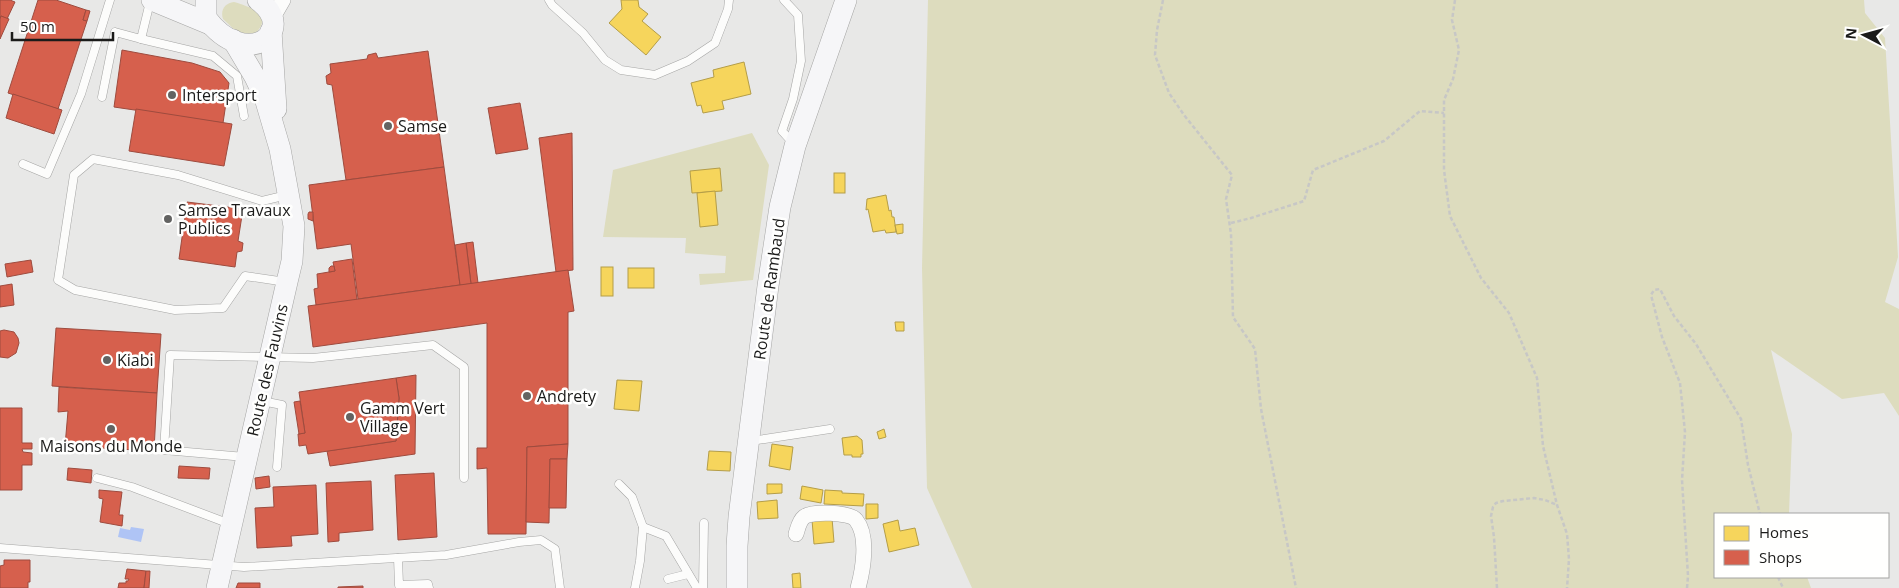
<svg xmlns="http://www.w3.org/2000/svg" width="1899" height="588" font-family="'Open Sans',sans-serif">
<rect width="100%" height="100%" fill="#e8e8e7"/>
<!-- green -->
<g fill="#dddcbe">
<polygon points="928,0 1864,0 1865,13 1885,38 1898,257 1885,302 1899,309 1899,416 1884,393 1842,399 1771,350 1792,434 1789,514 1715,514 1715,577 1807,577 1811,588 972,588 927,488 922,268"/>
<path d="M234,2C252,7 276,17 252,36L238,33L223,19C220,10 225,3 234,2Z"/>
<polygon points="752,133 769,165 753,280 700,285 699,274 725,273 726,256 685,253 686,238 603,237 613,170"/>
</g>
<!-- water -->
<polygon fill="#afc4f5" points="131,527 144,529 141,542 118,537 120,528 130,530"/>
<!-- homes -->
<g fill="#f6d55c" stroke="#b49d48">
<polygon points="621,0 638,0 639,7 648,14 642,21 661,37 646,55 609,23 622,9"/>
<polygon points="744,62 751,94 722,101 724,109 703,113 701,105 697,106 691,83 714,77 713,70"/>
<polygon points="720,168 722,191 692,193 690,171"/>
<rect x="834" y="173" width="11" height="20"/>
<polygon points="715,191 718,225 700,227 697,193"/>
<polygon points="886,195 889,211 891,210 892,217 894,217 896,232 886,233 885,230 873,232 868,209 866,210 867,199"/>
<polygon points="903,224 903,233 897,234 895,225"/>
<rect x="601" y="267" width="12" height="29"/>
<rect x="628" y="268" width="26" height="20"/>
<polygon points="895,322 904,322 904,331 896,331"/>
<polygon points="617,380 642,381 639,411 614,409"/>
<polygon points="884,429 886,437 879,439 877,432"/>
<polygon points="857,436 862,440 863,454 861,454 861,457 852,457 852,455 844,455 842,438"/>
<polygon points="772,444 793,447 790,470 769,466"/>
<polygon points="709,451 731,452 730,471 707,470"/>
<polygon points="767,484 782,484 782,493 767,494"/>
<polygon points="802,486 823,490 821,503 800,499"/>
<polygon points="825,490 842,491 842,493 864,494 863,506 824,504"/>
<polygon points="777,500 778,518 758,519 757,502"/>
<polygon points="866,504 878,504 878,518 866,519"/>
<polygon points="832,518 834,542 814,544 812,520"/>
<polygon points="898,520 900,531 915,528 919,545 889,552 883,524"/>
<polygon points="800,573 801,588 793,588 792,574"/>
</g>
<!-- shops -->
<g fill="#d6604d" stroke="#9e4b3e">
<polygon points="0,0 10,0 15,2 7,19 1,16 0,19"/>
<polygon points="38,0 56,0 86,10 83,20 87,21 58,109 8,93"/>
<polygon points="86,10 90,11 87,21 83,20"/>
<polygon points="1,16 9,19 0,39 0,19"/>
<polygon points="122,50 192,63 220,72 229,83 223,123 114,107"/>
<polygon points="428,51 444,167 346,180 332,85 327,84 326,76 331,73 330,64 367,59 368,55 376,53 378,58"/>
<polygon points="13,94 62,110 54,134 6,118"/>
<polygon points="520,103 528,149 496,154 488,108"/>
<polygon points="136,109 232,124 224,166 129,151"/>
<polygon points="572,133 573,270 556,272 539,138"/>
<polygon points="444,167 460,285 358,299 351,244 317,249 309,185"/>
<polygon points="187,202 243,209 238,241 243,243 242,251 237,252 235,267 179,259"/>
<polygon points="309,212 313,212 313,221 308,219 308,214"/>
<polygon points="473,242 478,283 471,284 466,243"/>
<polygon points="466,243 471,284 460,285 455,245"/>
<polygon points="352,259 357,300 316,305 314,289 318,288 317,274 335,271 333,262"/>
<polygon points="31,260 33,272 7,277 5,264"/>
<polygon points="331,266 334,266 335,271 329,272 329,268"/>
<polygon points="568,270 574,311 568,312 568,444 527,447 526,534 488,534 487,468 477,469 477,448 487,448 487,323 313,347 308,306"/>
<polygon points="12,284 14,305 0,307 0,286"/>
<polygon points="56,328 161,334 157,393 52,386"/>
<polygon points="4,330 14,332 18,338 19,343 16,353 8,358 0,357 0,331"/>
<polygon points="416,375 415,454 330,466 327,451 396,441 399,398 396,378"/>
<polygon points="396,378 399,398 396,441 308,454 306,445 299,446 298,434 305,433 299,392"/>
<polygon points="59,387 157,393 154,451 65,446 68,411 58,412"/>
<polygon points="300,401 305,433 299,434 294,402"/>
<polygon points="0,408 22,408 22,443 32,443 32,449 22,449 23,452 32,453 32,465 22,465 22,490 0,490"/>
<polygon points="568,444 567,459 550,459 549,523 526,522 527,447"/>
<polygon points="550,459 567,459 566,508 549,508"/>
<polygon points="179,466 210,468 209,479 178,478"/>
<polygon points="68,468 92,470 91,483 67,480"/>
<polygon points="434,473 437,537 398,540 395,475"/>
<polygon points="269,476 270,487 256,489 255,478"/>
<polygon points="371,481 373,530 339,533 339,541 328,542 326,483"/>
<polygon points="316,485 318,534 291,536 292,546 257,548 255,508 274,507 273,487"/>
<polygon points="99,490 122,492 119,515 123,515 122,526 100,522 103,499 99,498"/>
<polygon points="4,560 30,560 30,582 28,582 28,588 0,588 0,566 4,565"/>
<polygon points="127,569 146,571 144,588 118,588 119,583 126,583 126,581 128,581 129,579 125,579"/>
<polygon points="146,571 150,571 149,588 144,588"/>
<polygon points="238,583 260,583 260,588 236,588"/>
<polygon points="363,586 363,588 338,588 338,587"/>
</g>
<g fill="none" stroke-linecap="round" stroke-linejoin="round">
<defs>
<g id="lane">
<polyline points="549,0 552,5 583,33 605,60 621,70 655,75 688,61 715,43 728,9 729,0"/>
<polyline points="784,0 798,15 801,61 793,99 782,131 793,143"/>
<polyline points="141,39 213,56 237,76 244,116"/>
<polyline points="102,97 115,32 141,39 150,2"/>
<polyline points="23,164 47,174 81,94 110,0"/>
<polyline points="286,282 245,276 223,308 175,310 75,290 58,280 74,175 93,159 178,175 262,201 287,195"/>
<polyline points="262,401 282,405 277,467"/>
<polyline points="751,441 830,429"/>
<polyline points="245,457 164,450 170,355 313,358 433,345 464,367 464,478"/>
<polyline points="97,478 132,487 230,524"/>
<polyline points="619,484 632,497 643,527 666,536 697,588"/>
<polyline points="0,548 244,567 446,555 519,542 541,540 555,549 560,588"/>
<polyline points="398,558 399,585 428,584 429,588"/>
<polyline points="668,579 688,574"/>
<polyline points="635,588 640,561 643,527"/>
<polyline points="703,588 704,523"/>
</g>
<g id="street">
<polyline points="272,19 283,0"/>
<path d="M796,534C798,528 799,521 804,517C812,511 850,512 856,520C869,536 863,570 858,588"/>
</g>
<g id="secondary">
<polyline points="152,0 210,24"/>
<path d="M206,0V18C246,72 300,31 258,0"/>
<polyline points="271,31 276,109"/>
<polyline points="217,588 287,282 292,261 294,226 280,149 265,98 255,77 233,40"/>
<polyline points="737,588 737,546 739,517 768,286 780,207 795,146 846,0"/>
</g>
</defs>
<!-- lane casing -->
<use href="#lane" stroke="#a5a5a4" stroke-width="9"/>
<!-- street casing -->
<use href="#street" stroke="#a5a5a4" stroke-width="16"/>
<!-- secondary casing -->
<use href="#secondary" stroke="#a5a5a4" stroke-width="22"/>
<!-- path -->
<g stroke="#c7c7c6" stroke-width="2.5" stroke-dasharray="4 2.5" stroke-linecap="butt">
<polyline points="1163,0 1157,30 1155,55 1169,93 1184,115 1232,175 1226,199 1231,234 1233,317 1255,349 1261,409 1296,588"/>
<polyline points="1455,0 1452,20 1459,50 1453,79 1444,100 1444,170 1450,216 1481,278 1509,313 1537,378 1543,446 1557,505 1567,534 1569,559 1567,588"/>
<polyline points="1231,223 1251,218 1304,201 1313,170 1384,141 1420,111 1444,113"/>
<polyline points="1778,577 1783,588"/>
<polyline points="1497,588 1494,537 1491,516 1493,507 1496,503 1503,501 1534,498 1545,500 1557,505"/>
<polyline points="1687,588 1688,576 1682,480 1685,432 1680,383 1662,337 1651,295 1654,290 1660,289 1674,316 1696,344 1741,419 1748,465 1760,514"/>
</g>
<!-- lane -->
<use href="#lane" stroke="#fcfcfb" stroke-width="8"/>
<!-- street -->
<use href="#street" stroke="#fcfcfb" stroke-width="15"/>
<!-- secondary -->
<use href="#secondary" stroke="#f6f6f8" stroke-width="21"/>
</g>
<!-- markers -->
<g fill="#636362" stroke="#fffffe" stroke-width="2">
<circle cx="172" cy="95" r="5"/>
<circle cx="388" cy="126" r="5"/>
<circle cx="168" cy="219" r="5"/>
<circle cx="107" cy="360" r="5"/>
<circle cx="527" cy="396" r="5"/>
<circle cx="350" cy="417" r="5"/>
<circle cx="111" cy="429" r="5"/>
</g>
<g text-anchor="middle" stroke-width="5" stroke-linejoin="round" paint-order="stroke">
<!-- poi labels -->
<g font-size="16" fill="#1b1b1a" stroke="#fffffe" text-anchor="start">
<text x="182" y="101">Intersport</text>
<text x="398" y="132">Samse</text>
<text x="178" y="216">Samse Travaux<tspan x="178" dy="18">Publics</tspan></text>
<text x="117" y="366">Kiabi</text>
<text x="537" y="402">Andrety</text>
<text x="360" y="414">Gamm Vert<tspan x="360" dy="18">Village</tspan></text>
<text x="111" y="452" text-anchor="middle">Maisons du Monde</text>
</g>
<!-- street labels -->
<g font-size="16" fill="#1b1b1a" stroke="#fffffe">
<text transform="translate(769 289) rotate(-82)" y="6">Route de Rambaud</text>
<text transform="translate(267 370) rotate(-77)" y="6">Route des Fauvins</text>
</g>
</g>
<!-- legend -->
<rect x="1714" y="513" width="175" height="65" fill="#fffffe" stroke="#a4a4a3"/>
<rect x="1724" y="526" width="25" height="15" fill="#f6d55c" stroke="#a4a4a3"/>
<text x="1759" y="538" font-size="15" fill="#1b1b1a">Homes</text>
<rect x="1724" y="550" width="25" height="15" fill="#d6604d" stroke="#a4a4a3"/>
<text x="1759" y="563" font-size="15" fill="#1b1b1a">Shops</text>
<!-- north arrow -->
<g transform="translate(1864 35) rotate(276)" stroke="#fffffe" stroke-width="4" paint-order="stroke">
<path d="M0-4L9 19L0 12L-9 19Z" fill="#1b1b1a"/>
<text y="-8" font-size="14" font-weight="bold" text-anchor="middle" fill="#1b1b1a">N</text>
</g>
<!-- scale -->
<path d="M12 32v8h101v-8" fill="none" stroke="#1b1b1a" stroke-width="2.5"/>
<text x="20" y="32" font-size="15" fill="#1b1b1a" stroke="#fffffe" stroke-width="4" paint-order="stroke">50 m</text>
</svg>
